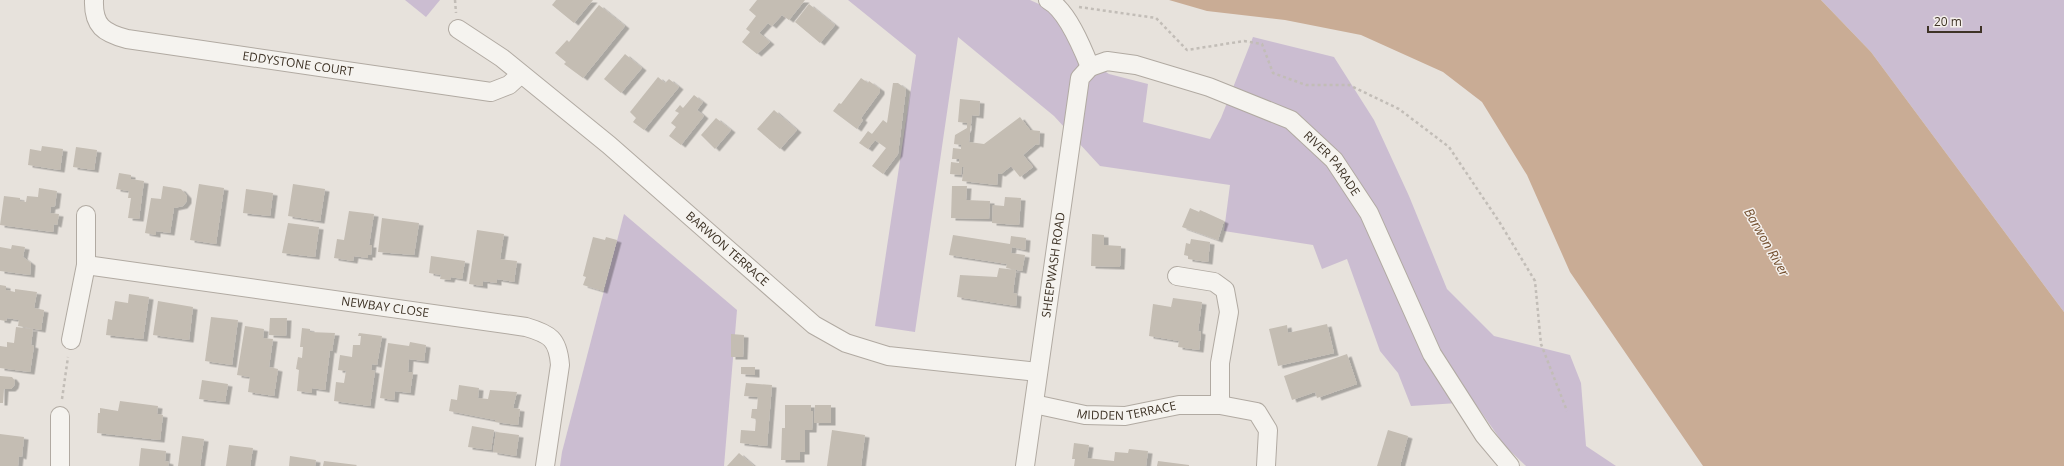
<svg xmlns="http://www.w3.org/2000/svg" width="2064" height="466" font-family="'Open Sans',sans-serif">
<defs>
<filter id="shadow"><feDropShadow dx="4.5" dy="2.5" stdDeviation="0" flood-color="#0004"/></filter>
</defs>
<rect width="100%" height="100%" fill="#e7e2dc"/>
<!-- green -->
<g fill="#cbbdd1">
<polygon points="405,0 440,0 426,17"/>
<polygon points="848,0 1030,0 1052,10 1075,52 1109,74 1148,84 1143,122 1210,139 1221,118 1253,37 1334,57 1374,120 1409,196 1447,289 1494,336 1570,355 1581,383 1586,446 1616,466 1526,466 1505,446 1474,402 1411,406 1398,373 1380,351 1347,259 1322,269 1313,245 1224,231 1230,185 1100,166 1054,116 958,37 915,332 875,326 916,55"/>
<polygon points="1821,0 2064,0 2064,312 1871,52"/>
<polygon points="624,214 737,310 724,466 560,466 562,452"/>
</g>
<!-- water -->
<polygon fill="#c9ac95" points="1169,0 1821,0 1871,52 2064,312 2064,466 1703,466 1570,272 1527,175 1482,102 1443,72 1361,35 1285,20 1207,11"/>
<!-- building -->
<g fill="#c4bdb3" filter="url(#shadow)">
<polygon points="556,0 593,0 574,23 552,5"/>
<polygon points="757,0 805,0 789,20 782,15 772,26 768,23 759,33 770,42 757,54 742,42 750,32 746,29 756,16 749,10"/>
<polygon points="809,4 835,25 820,43 795,22"/>
<polygon points="599,5 625,26 583,78 564,64 566,62 555,53 567,40 569,42"/>
<polygon points="625,54 642,68 621,93 604,79"/>
<polygon points="658,77 665,83 669,79 679,87 644,130 633,122 636,118 630,112"/>
<polygon points="861,78 868,83 869,81 880,89 880,92 861,118 863,120 857,129 833,111 839,103 841,104"/>
<polygon points="893,83 898,83 906,89 898,154 883,174 872,166 886,148 875,140 868,149 859,143 868,131 872,134 883,120 887,123"/>
<polygon points="694,95 703,102 697,110 704,116 681,145 669,136 676,127 671,123 679,113 675,111 680,105 683,108"/>
<polygon points="960,99 980,101 979,116 972,115 969,142 984,144 1020,117 1030,130 1040,131 1039,145 1036,144 1023,155 1033,167 1020,177 1011,166 1001,174 998,173 997,185 962,181 964,167 962,167 961,175 950,174 951,162 959,163 959,159 952,159 953,148 961,149 961,145 954,144 955,135 967,128 967,123 958,122"/>
<polygon points="774,110 797,130 780,149 757,129"/>
<polygon points="716,118 731,130 715,149 701,135"/>
<polygon points="42,146 63,149 60,170 28,165 30,149 41,151"/>
<polygon points="76,147 97,150 94,170 73,167"/>
<polygon points="119,173 131,175 131,179 144,181 139,219 128,218 131,198 128,198 129,191 116,189"/>
<polygon points="199,184 224,188 216,244 190,240"/>
<polygon points="293,184 325,189 320,221 288,216"/>
<polygon points="163,186 181,189 187,196 187,201 183,206 174,208 170,233 156,231 156,235 145,233 151,198 161,199"/>
<polygon points="952,186 967,186 966,200 990,201 989,219 951,218"/>
<polygon points="39,188 57,191 55,206 51,207 50,213 59,214 57,225 54,224 53,232 0,225 4,196 20,198 20,201 26,202 27,196 38,197"/>
<polygon points="246,189 273,193 270,216 243,213"/>
<polygon points="1005,197 1021,198 1019,225 992,223 993,205 1004,206"/>
<polygon points="1190,208 1199,212 1200,210 1224,221 1218,240 1182,227"/>
<polygon points="349,211 374,214 369,245 372,245 371,255 368,255 368,258 354,256 353,261 334,258 337,239 344,240"/>
<polygon points="382,218 419,223 414,255 378,252"/>
<polygon points="288,223 319,227 315,257 282,253"/>
<polygon points="477,230 504,234 500,259 517,261 514,282 497,279 497,283 483,281 483,286 469,284"/>
<polygon points="1092,234 1104,235 1104,245 1121,246 1120,267 1091,266"/>
<polygon points="953,235 1010,244 1011,236 1026,238 1025,250 1012,247 1011,253 1025,255 1022,271 1006,268 1007,264 949,255"/>
<polygon points="593,237 605,240 606,237 617,240 603,291 583,285 586,277 583,276"/>
<polygon points="1191,239 1210,242 1208,262 1188,259 1188,256 1184,255 1186,243 1190,244"/>
<polygon points="12,245 25,247 23,257 31,263 30,275 0,271 0,247 11,249"/>
<polygon points="431,256 465,261 462,279 451,277 450,280 440,279 441,275 429,273"/>
<polygon points="999,268 1016,270 1013,293 1017,294 1016,306 957,297 960,275 997,277"/>
<polygon points="0,285 6,286 6,290 15,292 15,289 37,292 34,308 44,310 41,330 18,326 19,320 7,318 6,321 0,320"/>
<polygon points="129,294 149,297 143,339 106,335 108,319 112,320 115,301 128,303"/>
<polygon points="1173,298 1202,302 1198,331 1201,332 1199,350 1178,347 1179,341 1149,336 1153,304 1171,307"/>
<polygon points="158,301 193,307 189,340 153,335"/>
<polygon points="211,317 238,320 232,365 205,361"/>
<polygon points="270,318 287,318 286,336 269,335"/>
<polygon points="1327,324 1334,353 1278,366 1269,329 1287,325 1288,333"/>
<polygon points="245,326 264,329 263,338 273,339 269,367 278,369 274,396 248,392 250,377 237,375"/>
<polygon points="16,327 33,329 31,345 34,346 30,372 0,368 0,346 7,347 7,342 14,343"/>
<polygon points="302,328 310,329 310,332 335,333 332,351 330,350 325,390 312,388 312,393 297,391 299,370 296,369 298,357 302,358 303,347 300,347"/>
<polygon points="359,333 382,336 377,365 372,364 371,370 375,371 370,406 334,401 336,382 344,383 346,371 338,370 340,355 352,357 353,345 360,345 361,336 358,336"/>
<polygon points="731,334 744,335 743,357 731,357"/>
<polygon points="410,342 426,345 424,361 409,359 408,372 413,372 410,393 395,391 394,400 380,398 388,343 409,346"/>
<polygon points="1347,354 1357,384 1317,398 1315,392 1292,400 1284,376"/>
<polygon points="741,367 755,367 755,375 741,374"/>
<polygon points="0,376 12,377 15,381 14,386 11,389 4,389 3,403 0,403"/>
<polygon points="202,380 228,384 225,402 199,399"/>
<polygon points="746,383 772,385 767,446 740,443 741,430 755,431 756,419 751,418 752,409 757,409 758,397 744,396"/>
<polygon points="459,385 479,388 478,398 488,399 490,390 517,392 513,408 520,409 518,425 495,422 495,420 449,411 451,399 457,400"/>
<polygon points="120,401 158,406 157,414 163,415 160,440 97,433 98,413 100,413 100,408 118,411"/>
<polygon points="785,405 811,405 811,411 813,411 812,430 805,430 805,452 800,452 800,460 781,460 782,428 785,428"/>
<polygon points="815,405 831,405 831,423 814,423"/>
<polygon points="472,426 494,430 491,450 468,447"/>
<polygon points="832,430 865,435 861,466 827,466"/>
<polygon points="1388,430 1408,436 1400,466 1377,466"/>
<polygon points="496,432 519,435 516,456 493,452"/>
<polygon points="0,434 24,437 22,457 19,456 18,466 0,466"/>
<polygon points="182,436 204,439 200,466 178,466"/>
<polygon points="1074,443 1089,445 1087,458 1114,461 1115,452 1128,453 1129,449 1148,451 1146,466 1074,466 1075,459 1072,459"/>
<polygon points="229,445 253,448 250,466 226,466"/>
<polygon points="141,448 166,451 165,461 169,462 168,466 139,466"/>
<polygon points="739,453 754,466 727,466"/>
<polygon points="290,456 316,460 315,466 289,466"/>
<polygon points="324,461 357,465 356,466 323,466"/>
<polygon points="1158,461 1189,465 1189,466 1157,466"/>
</g>
<g fill="none" stroke-linecap="round" stroke-linejoin="round">
<defs>
<g id="street">
<path id="s1" d="M94,0C93,26 104,33 127,39L491,92L509,85L521,74"/>
<path d="M1048,0C1067,10 1082,47 1090,67"/>
<path id="s2" d="M458,29L502,58L609,145L814,325L846,343L888,356L1038,372"/>
<path id="s3" d="M1090,67L1107,61L1136,65L1209,87L1291,120L1334,160L1369,213L1432,354L1484,435L1510,466"/>
<path id="s4" d="M86,265L526,327C550,334 558,339 560,365L545,466"/>
<polyline points="1177,276 1214,282 1225,290 1229,312 1220,363 1220,405"/>
<polyline points="71,340 86,265 86,215"/>
<path id="s5" d="M1034,404L1085,415L1125,416L1179,405H1220L1257,412L1268,430L1266,466"/>
<polyline points="60,416 60,466"/>
<path id="s6" d="M1025,466L1080,78L1090,67"/>
</g>
</defs>
<!-- street casing -->
<use href="#street" stroke="#b1aaa2" stroke-width="20"/>
<!-- path -->
<g stroke="#c2bdb7" stroke-width="2.5" stroke-dasharray="3 3" stroke-linecap="butt">
<polyline points="455,0 456,13"/>
<polyline points="1079,7 1156,18 1187,50 1244,41 1262,44 1273,73 1306,85 1349,85 1399,109 1449,147 1500,223 1535,281 1541,344 1567,411"/>
<polyline points="62,399 68,357"/>
</g>
<!-- street -->
<use href="#street" stroke="#f5f3ef" stroke-width="18"/>
</g>
<g text-anchor="middle" stroke-width="3" stroke-linejoin="round" paint-order="stroke">
<!-- street labels -->
<g font-size="12" fill="#3e3326" stroke="#f5f0ec">
<text dy="4" stroke="none"><textPath href="#s1" startOffset="230">EDDYSTONE COURT</textPath></text>
<text dy="4" stroke="none"><textPath href="#s3" startOffset="272">RIVER PARADE</textPath></text>
<text dy="4" stroke="none"><textPath href="#s2" startOffset="348">BARWON TERRACE</textPath></text>
<text dy="4" stroke="none"><textPath href="#s6" startOffset="203">SHEEPWASH ROAD</textPath></text>
<text dy="4" stroke="none"><textPath href="#s4" startOffset="302">NEWBAY CLOSE</textPath></text>
<text dy="4" stroke="none"><textPath href="#s5" startOffset="94">MIDDEN TERRACE</textPath></text>
</g>
<!-- water labels -->
<g font-size="13" font-style="italic" fill="#734f2e" stroke="#f5f0ec">
<text transform="translate(1767 242) rotate(60)" y="5">Barwon River</text>
</g>
</g>
<!-- scale -->
<path d="M1928 26v6h53v-6" fill="none" stroke="#3e3326" stroke-width="2"/>
<text x="1934" y="26" font-size="12" fill="#3e3326" stroke="#f5f0ec" stroke-width="3" paint-order="stroke">20 m</text>
</svg>
